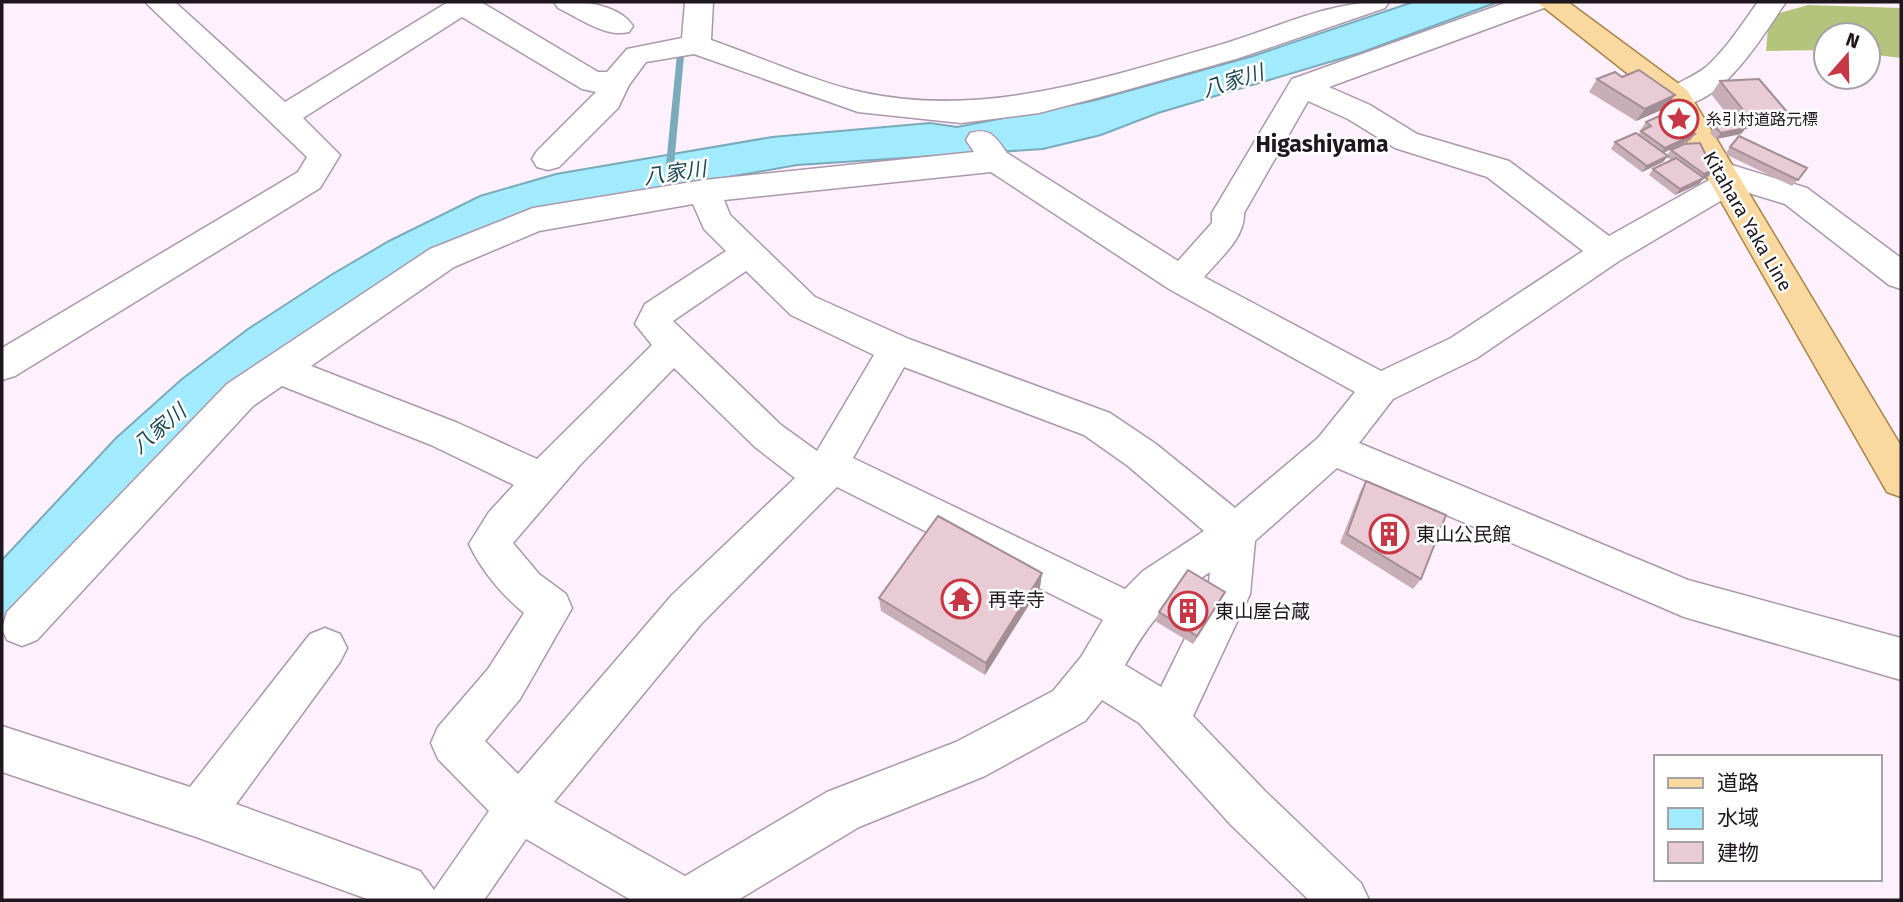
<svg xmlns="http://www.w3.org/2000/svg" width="1903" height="902" font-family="'Fira Sans','Noto Sans JP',sans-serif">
<rect width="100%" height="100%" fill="#fef1fd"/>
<!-- forest -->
<polygon fill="#b5c47c" points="1808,5 1901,8 1901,58 1868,54 1868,35 1826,35 1826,50 1766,51 1769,16"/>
<!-- water -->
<polygon fill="#a2ebfe" stroke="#7aabbb" stroke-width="2" points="1413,2 1498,2 1360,53 1158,113 1101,135 1043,149 797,165 604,199 378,290 29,602 2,634 2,560 116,438 182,379 248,329 331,275 389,241 480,196 556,174 772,137 930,123 957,127 1092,101 1253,56"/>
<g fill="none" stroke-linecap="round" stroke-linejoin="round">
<!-- stream -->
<polygon fill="#7aabbb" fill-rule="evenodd" points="677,54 680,54 684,56 674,165 670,168 666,165"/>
<defs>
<g id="minor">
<path d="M145,2H175L285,102L448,2H481L598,72H607L627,49L682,38L685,2H713L711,40C757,56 815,82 861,92C981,119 1101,79 1216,46C1274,30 1327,0 1389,2L1385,8L1239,58L1119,92L1039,113L961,123L858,112L694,54L646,62L629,85L618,108L559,167L548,170L537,167L532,159L537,151L596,92L582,89L462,17L303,118L340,155L320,188L15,376L2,380V348L298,172L307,157Z"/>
<path d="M554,2C579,1 618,3 633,26L629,32C606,38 579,18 558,8Z"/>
<path d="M1508,2H1548L1544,8L1329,87L1370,105L1417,134L1509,161L1609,236L1709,180L1703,172L1708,164L1719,161L1807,188L1901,258V289L1889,285L1785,204L1739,190L1619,261L1477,358L1393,399L1359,443L1688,580L1901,638V680L1684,617L1337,468L1255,541L1250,594L1193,716L1265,791L1361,883L1369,900H1309L1231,825L1139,723L1102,700L1085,721L985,776L859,827L738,900H631L526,839L484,900H370L199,838L2,772V726L190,787L310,634L325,628L340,634L347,648L340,662L236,804L420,871L434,890L489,811L438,759L431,743L438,727L488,669L524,613C502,595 481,570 469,544L489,512L514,485L431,445L282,386L253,406L37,640L22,646L7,640L2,629L7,612L227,384L430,249L533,208L704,180L974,152L966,140L970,133C991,127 996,138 1007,153L1178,261L1212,223V213L1292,79ZM1308,101L1348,119L1395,148L1487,177L1583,251L1451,338L1381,371L1204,277C1220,258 1245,238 1244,213ZM991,172L1169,289L1355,392L1318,438L1235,508L1156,444L1110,413L909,339L815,297L730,215L724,200ZM693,204L704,229L726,251L645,304L635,324L652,345L537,459L458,423L311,366L454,267L539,231ZM746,271L791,315L874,355L817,451L781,425L673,321ZM904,367L1084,435L1128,466L1204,531L1143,571L1125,589L853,458ZM674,368L755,447L795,478L672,595L518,774L485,741L520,699L572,608L566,594L539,574L513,543L581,464ZM837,487L1103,620L1081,657L1053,691L956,742L827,792L685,876L554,802L702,623ZM1210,572L1208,592L1161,687L1125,665C1151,619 1167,601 1210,572Z"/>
<path d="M1758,2H1786C1762,36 1716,118 1665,104L1661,97C1670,84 1693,78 1706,67C1727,48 1742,24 1758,2Z"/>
</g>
<polygon id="major" points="1537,2 1568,2 1687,90 1901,446 1901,497 1887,492 1665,103"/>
</defs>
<!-- minor casing -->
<use href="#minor" stroke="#ab98ab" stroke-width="3"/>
<!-- major casing -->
<use href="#major" stroke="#aa8448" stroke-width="3"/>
<!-- minor -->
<use href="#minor" fill="#fff" fill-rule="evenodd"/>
<!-- major -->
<use href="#major" fill="#f9d99f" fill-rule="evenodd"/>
</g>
<!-- wall -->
<g fill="#c8afb7">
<polygon points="1597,79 1666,108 1636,121 1589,92"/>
<polygon points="1720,81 1788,113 1778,126 1746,128 1741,134 1716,139 1710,133 1715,127 1734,123 1711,94"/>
<polygon points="1679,121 1667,127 1676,133 1695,134 1690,140 1664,153 1667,155 1671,150 1708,177 1703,179 1699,184 1675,195 1649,175 1653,169 1671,160 1667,157 1663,162 1642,172 1611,149 1615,142 1638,134 1643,130 1641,129 1646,122"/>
<polygon points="1730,147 1798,180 1792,186 1725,154"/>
<polygon points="1366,481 1421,579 1413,589 1340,543 1360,492"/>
<polygon points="1042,573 1040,587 985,675 881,611 879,598"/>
<polygon points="1220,601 1193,644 1155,621 1159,612"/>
</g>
<!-- shaded-wall -->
<g fill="#a38e95">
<polygon points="1675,95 1666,108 1636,121 1645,109"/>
<polygon points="1684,115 1679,121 1658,131 1663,124"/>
<polygon points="1746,128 1741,134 1716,139 1721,133"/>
<polygon points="1695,134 1690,140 1660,154 1665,148"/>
<polygon points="1668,156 1663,162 1642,172 1647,166"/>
<polygon points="1713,170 1708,177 1703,179 1699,184 1675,195 1680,189 1700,180 1704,174"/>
<polygon points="1042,573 1040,587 985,675 986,663"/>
<polygon points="1225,592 1220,601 1193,644 1197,636"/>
</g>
<!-- building -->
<g fill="#e9cbd5" stroke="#a38e95" stroke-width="2">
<polygon points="1639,70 1675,95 1645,109 1597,79 1615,72 1622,77"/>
<polygon points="1759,79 1788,113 1748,116 1720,81"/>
<polygon points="1675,109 1684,115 1663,124 1676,133 1688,128 1695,134 1665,148 1641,131 1651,126 1646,122"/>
<polygon points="1740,122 1746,128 1721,133 1715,127"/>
<polygon points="1636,133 1668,156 1647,166 1615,142"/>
<polygon points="1739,136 1807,168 1798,180 1730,147"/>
<polygon points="1700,143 1713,170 1704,174 1671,150 1684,144"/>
<polygon points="1676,158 1704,178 1680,189 1653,169"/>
<polygon points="1366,481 1446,515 1421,579 1347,534"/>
<polygon points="938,516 1042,573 986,663 879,598"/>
<polygon points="1188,570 1225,592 1197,636 1159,612"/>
</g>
<!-- icons -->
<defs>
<symbol id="sight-ring" viewBox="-11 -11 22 22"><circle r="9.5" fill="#fff" stroke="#c73746" stroke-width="1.5"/><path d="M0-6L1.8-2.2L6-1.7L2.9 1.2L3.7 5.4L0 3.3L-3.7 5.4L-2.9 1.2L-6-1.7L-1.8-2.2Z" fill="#c73746"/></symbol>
<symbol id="building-ring" viewBox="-11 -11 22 22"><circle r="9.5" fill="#fff" stroke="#c73746" stroke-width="1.5"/><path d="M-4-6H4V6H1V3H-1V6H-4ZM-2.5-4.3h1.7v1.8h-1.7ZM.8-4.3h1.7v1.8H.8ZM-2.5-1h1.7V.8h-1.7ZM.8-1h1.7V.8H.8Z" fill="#c73746"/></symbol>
<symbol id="temple-ring" viewBox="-11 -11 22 22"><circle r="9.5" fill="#fff" stroke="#c73746" stroke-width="1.5"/><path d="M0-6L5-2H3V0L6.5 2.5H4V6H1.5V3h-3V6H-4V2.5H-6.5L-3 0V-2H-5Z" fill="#c73746"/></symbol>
</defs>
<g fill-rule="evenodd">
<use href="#sight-ring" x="1657" y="97" width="44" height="44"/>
<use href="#building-ring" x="1367" y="512" width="44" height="44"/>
<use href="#temple-ring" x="939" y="577" width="44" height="44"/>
<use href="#building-ring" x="1166" y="589" width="44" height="44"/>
</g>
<g text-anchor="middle" stroke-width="5" stroke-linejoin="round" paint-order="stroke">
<!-- far-poi labels -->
<g font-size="16" fill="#1e171e" stroke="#fff" text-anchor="start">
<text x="1706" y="125">糸引村道路元標</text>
</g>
<!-- street labels -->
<g font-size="19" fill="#1e171e" stroke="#fff">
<text transform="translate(1748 221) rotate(60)" y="7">Kitahara Yaka Line</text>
</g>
<!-- poi labels -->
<g font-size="19" fill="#1e171e" stroke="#fff" text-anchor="start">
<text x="1416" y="541">東山公民館</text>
<text x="988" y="606">再幸寺</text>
<text x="1215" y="618">東山屋台蔵</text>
</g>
<!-- water labels -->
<g font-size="21" font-style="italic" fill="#1f4b55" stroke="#fff">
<text transform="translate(1233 81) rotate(-17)" y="7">八家川</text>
<text transform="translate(675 173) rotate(-8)" y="7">八家川</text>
<text transform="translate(159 429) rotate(-40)" y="7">八家川</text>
</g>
<!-- quarter labels -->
<g font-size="23" font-weight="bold" fill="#1e171e" stroke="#fff">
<text x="1322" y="152">Higashiyama</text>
</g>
</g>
<!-- border -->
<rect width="1903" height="902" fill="none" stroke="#1e171e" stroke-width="7"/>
<!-- legend -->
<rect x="1654" y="755" width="228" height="126" fill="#ffffff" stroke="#a5a2a5" stroke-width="2"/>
<rect x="1668" y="778" width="35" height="10" fill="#f9d99f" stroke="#a5a2a5" stroke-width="2"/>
<text x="1717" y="790" font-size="21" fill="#1e171e">道路</text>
<rect x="1668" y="808" width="35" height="21" fill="#a2ebfe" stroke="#a5a2a5" stroke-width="2"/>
<text x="1717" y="825" font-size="21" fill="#1e171e">水域</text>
<rect x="1668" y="842" width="35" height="21" fill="#e9cbd5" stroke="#a5a2a5" stroke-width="2"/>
<text x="1717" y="860" font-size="21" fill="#1e171e">建物</text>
<!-- north arrow -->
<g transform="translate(1847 56) rotate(20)"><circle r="33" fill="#ffffff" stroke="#a5a2a5" stroke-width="2"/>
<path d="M0-5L12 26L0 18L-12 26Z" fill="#c73746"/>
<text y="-10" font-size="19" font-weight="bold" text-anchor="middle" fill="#1e171e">N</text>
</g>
</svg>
